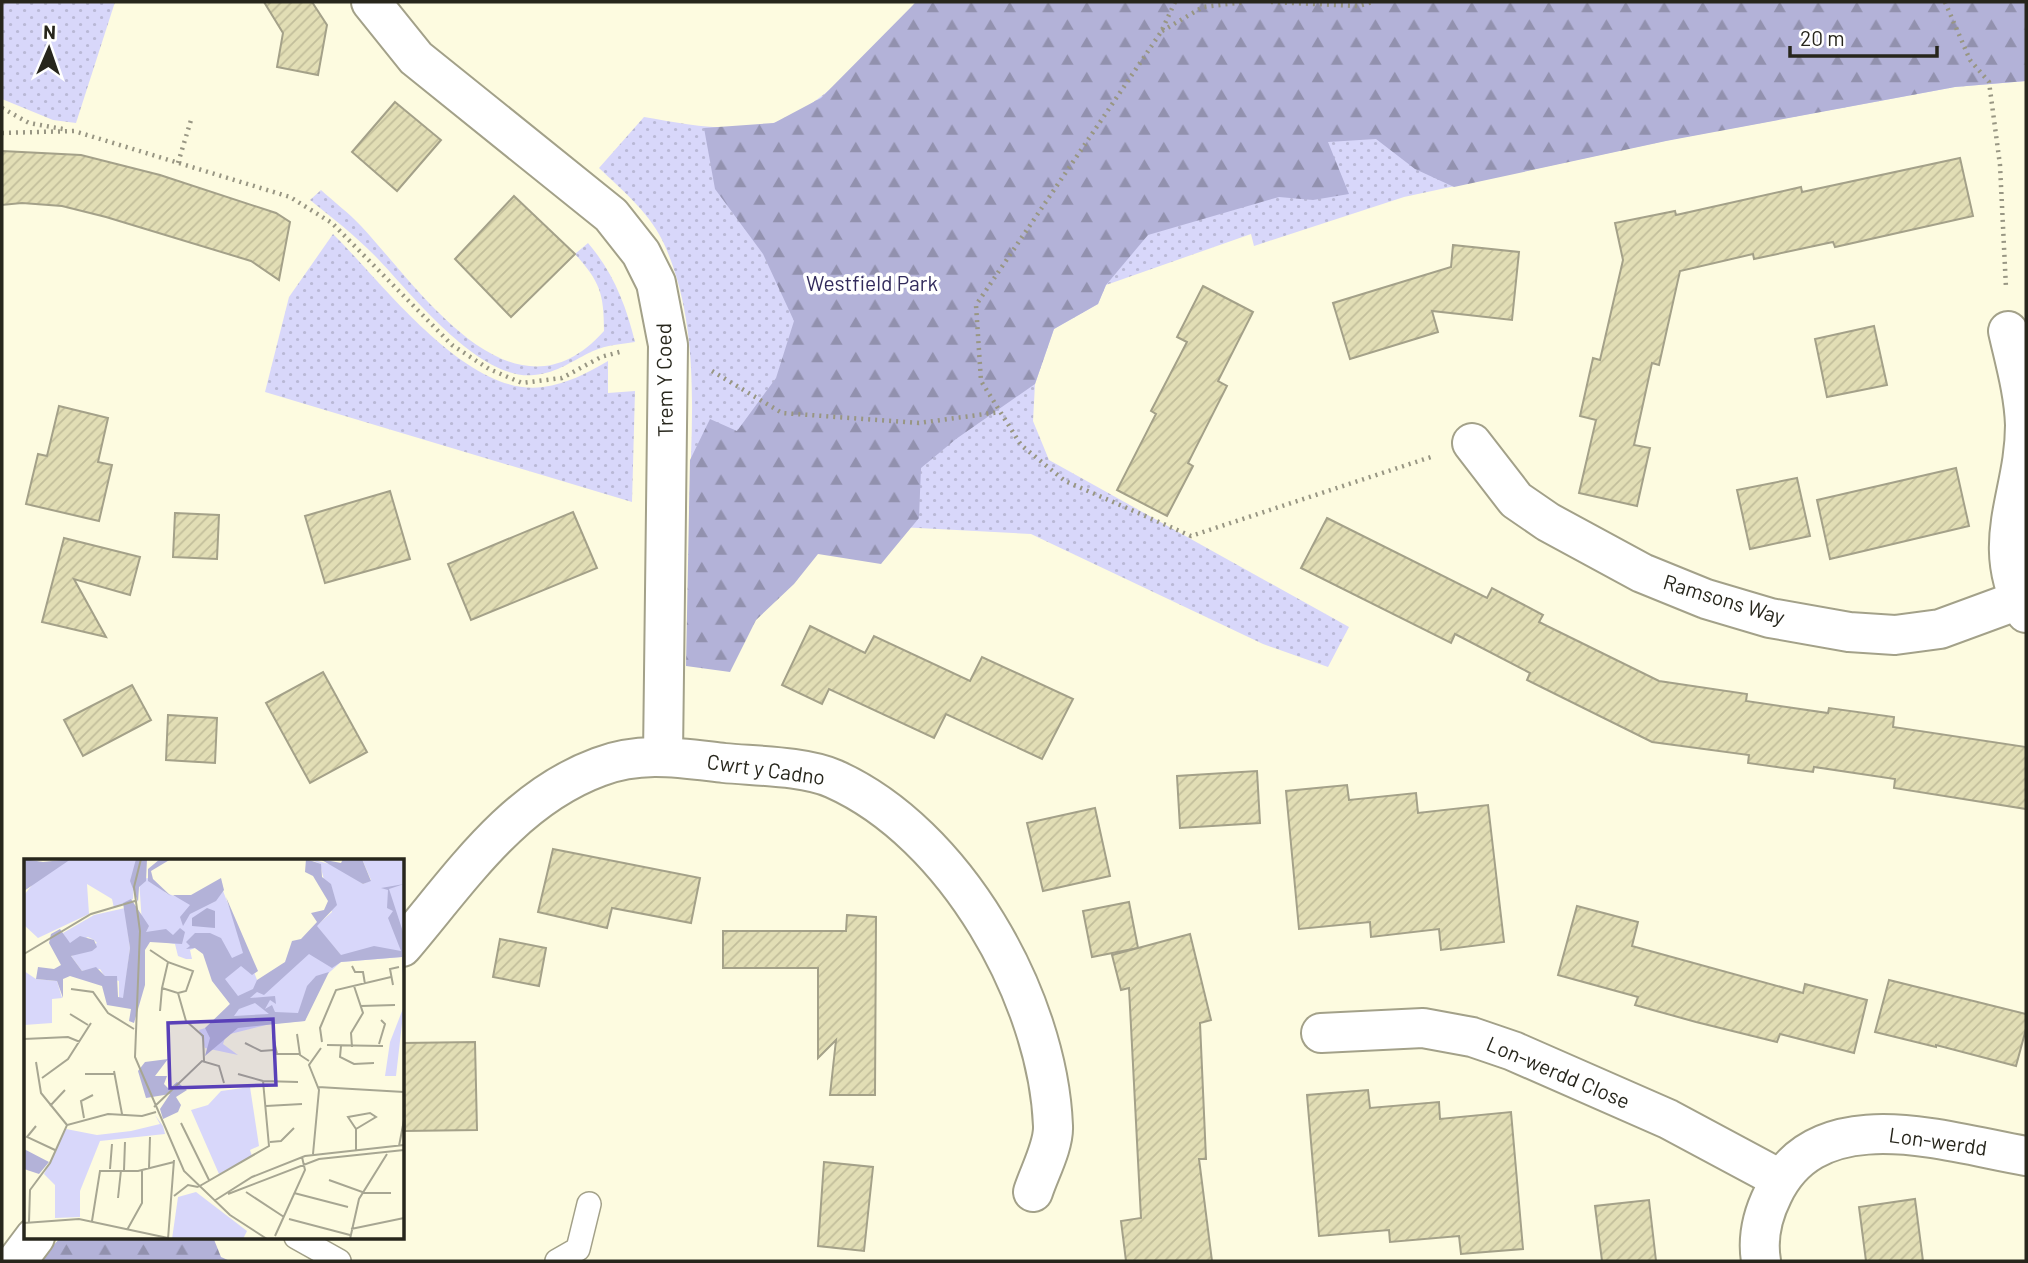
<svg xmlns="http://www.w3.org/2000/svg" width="2028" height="1263" font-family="Barlow,sans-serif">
<defs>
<pattern id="green-dots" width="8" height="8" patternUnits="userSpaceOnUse" patternTransform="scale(1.75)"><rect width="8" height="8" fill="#d8d7fa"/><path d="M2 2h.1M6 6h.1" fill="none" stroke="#b9b8d6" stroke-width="1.8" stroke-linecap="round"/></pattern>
<pattern id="forest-firs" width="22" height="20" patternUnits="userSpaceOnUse" patternTransform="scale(1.75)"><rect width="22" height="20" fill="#b3b2d8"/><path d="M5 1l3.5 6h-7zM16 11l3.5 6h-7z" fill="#9291ae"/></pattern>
<pattern id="building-hatch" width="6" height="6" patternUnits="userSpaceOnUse" patternTransform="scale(1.75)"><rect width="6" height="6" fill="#e2deb5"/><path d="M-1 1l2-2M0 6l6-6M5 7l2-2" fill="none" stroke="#c2be9b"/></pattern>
</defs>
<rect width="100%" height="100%" fill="#fdfbe0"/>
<!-- green -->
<g fill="url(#green-dots)">
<polygon points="2,2 115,2 76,123 53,120 2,99"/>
<path d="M916,2H2026V81L1955,87L1674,139L1404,197L1254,246L1251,234L1106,285L1098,304L1054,329L1035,384L1033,421L1049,460L1349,627L1328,667L1263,644L1031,534L689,516C691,427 702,330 665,246C652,215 623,191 599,168L644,117C685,124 732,134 773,123C821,111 883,38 916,2Z"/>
<path d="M321,190C334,202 349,213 361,226C420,289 513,433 604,331C604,293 600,282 575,254L588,243C613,272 626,305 635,342C621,344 607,345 593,351C573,360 558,373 534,375C480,381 412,295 379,260C358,238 334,219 310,200Z"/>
<path d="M333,234C382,282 467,398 543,387C567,384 587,373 608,361V393L635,391L632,502L265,392L289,297Z"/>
</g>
<!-- forest -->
<g fill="url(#forest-firs)">
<polygon points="916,2 2026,2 2026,81 1955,87 1666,141 1454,187 1415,169 1376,139 1328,142 1349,194 1313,200 1279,197 1148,235 1106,285 1098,304 1054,329 1035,384 956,439 921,468 919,518 881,564 818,554 794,584 756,620 730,672 686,666 690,460 710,419 737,431 776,378 794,321 763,254 715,189 704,128 774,123 821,98"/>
<polygon points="61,1237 213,1237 221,1257 230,1261 39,1261"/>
</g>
<!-- building -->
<g fill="url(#building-hatch)" stroke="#a4a189" stroke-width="2">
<polygon points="264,2 312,2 327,25 318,75 277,67 283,33"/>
<polygon points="395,102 441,140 397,191 352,152"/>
<polygon points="2,151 81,155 160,175 276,213 290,222 279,280 251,261 106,217 62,206 22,203 2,205"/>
<polygon points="1960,158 1973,216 1835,247 1833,242 1754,259 1753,254 1680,271 1659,365 1652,363 1634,445 1650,448 1637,506 1579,493 1596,420 1580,416 1593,358 1600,360 1623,260 1615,223 1675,211 1676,215 1801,187 1802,192"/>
<polygon points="514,196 575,254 511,317 455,259"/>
<polygon points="1453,245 1519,252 1512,320 1432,311 1438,332 1350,359 1333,303 1451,267"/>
<polygon points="1203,286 1253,312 1218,381 1227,386 1188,463 1193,466 1167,516 1117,490 1156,414 1151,411 1187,342 1177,337"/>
<polygon points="1874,326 1887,385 1827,397 1815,339"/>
<polygon points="59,406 108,418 98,462 112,465 99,521 26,504 38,454 47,456"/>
<polygon points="1956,468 1969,526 1830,559 1817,500"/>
<polygon points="1797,478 1810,536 1750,549 1737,490"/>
<polygon points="390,491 410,559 325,583 305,516"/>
<polygon points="573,512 597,568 471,620 448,564"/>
<polygon points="175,513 219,515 217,559 173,557"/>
<polygon points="1327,518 1487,598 1492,588 1543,615 1539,622 1659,681 1747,694 1746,701 1828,713 1829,708 1894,717 1893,727 2026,747 2026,809 1894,788 1895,779 1814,767 1813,772 1748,763 1749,755 1652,742 1527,680 1530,673 1455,634 1451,643 1301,568"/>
<polygon points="64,538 140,557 130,595 74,579 106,637 42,622"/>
<polygon points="810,626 865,653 874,636 970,681 982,657 1073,699 1042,759 946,714 934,738 829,689 822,704 782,685"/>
<polygon points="323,672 367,752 310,783 266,703"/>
<polygon points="132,685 151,720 83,756 64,720"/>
<polygon points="168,715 217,718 215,763 166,760"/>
<polygon points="1257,771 1260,823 1180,828 1177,776"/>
<polygon points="1347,785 1349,800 1416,793 1418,813 1488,805 1504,942 1441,950 1439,929 1371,937 1370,922 1299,929 1286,791"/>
<polygon points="1095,808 1110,876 1043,891 1027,823"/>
<polygon points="553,849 700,878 691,923 612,908 607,928 538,912"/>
<polygon points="1129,902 1138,948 1092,957 1083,911"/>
<polygon points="1577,906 1638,922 1632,946 1803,993 1805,984 1867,1000 1854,1053 1780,1034 1777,1042 1696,1022 1635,1005 1638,997 1558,975"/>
<polygon points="847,915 876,917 875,1095 830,1095 836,1040 818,1058 818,968 723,968 723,931 846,931"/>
<polygon points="1190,934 1211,1020 1200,1023 1206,1159 1199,1159 1212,1261 1126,1261 1121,1221 1141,1218 1129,988 1121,990 1112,955"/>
<polygon points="500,939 546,948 539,986 493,977"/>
<polygon points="1889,980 2026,1014 2026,1029 2016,1066 1936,1045 1936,1047 1875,1032"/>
<polygon points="475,1042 477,1130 405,1131 403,1043"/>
<polygon points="1368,1090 1370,1108 1439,1102 1440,1119 1511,1112 1523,1249 1461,1254 1459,1236 1390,1242 1389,1230 1319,1236 1307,1095"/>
<polygon points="824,1162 873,1167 864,1251 818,1246"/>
<polygon points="1915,1199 1923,1261 1866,1261 1859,1207"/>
<polygon points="1649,1200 1656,1261 1602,1261 1595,1206"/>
</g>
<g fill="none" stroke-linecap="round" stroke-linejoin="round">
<defs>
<g id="lane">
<polyline points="296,1237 339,1261"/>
<polyline points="557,1261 578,1249 589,1204"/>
</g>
<g id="street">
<polyline points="371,2 416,58 611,215 641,253 656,283 668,345 663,756"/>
<path d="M2008,331C2015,362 2024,393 2025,425C2025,496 1988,542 2026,613"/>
<polyline points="1472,443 1516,500 1548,522 1642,573 1706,599 1770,618 1849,632 1895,635 1940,629 2019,600"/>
<path d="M402,947C460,879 512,799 599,767C641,751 680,758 724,763C756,766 805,766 834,779C955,833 1048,997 1053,1126C1054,1146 1039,1173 1033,1192"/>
<polyline points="1321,1033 1423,1028 1472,1037 1513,1051 1668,1119 1780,1179"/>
<polyline points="17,1261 35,1237"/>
<path d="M1761,1261C1757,1237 1762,1216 1773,1194C1818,1099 1946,1142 2026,1156"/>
</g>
</defs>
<!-- lane casing -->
<use href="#lane" stroke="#a3a189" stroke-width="26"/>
<!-- street casing -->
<use href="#street" stroke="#a3a189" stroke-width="42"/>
<!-- path -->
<g stroke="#989683" stroke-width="4.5" stroke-dasharray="2 5" stroke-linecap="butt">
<polyline points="1175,2 1161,32 976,305 981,381 1021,445 1065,481 1191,536 1431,457"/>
<polyline points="1271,2 1358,6 1373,2"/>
<polyline points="1945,2 1970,60 1989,82 2000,165 2006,288"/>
<polyline points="1162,31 1203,7 1245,2"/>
<polyline points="2,108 29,123 63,129"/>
<polyline points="2,133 74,131 290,197 332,223 452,345 489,369 522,383 562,378 601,357 623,351"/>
<polyline points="178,163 191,120"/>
<polyline points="712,371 782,413 919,423 1000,412"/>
</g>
<!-- lane -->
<use href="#lane" stroke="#fff" stroke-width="23"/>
<!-- street -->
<use href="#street" stroke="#fff" stroke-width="38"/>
</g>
<g text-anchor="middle" stroke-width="7" stroke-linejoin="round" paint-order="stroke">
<!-- park labels -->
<g font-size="21" fill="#322b5c" stroke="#fff">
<text x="872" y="291">Westfield Park</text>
</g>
<!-- street labels -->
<g font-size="21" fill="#27261c" stroke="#fff">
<text transform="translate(665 380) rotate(-91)" y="7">Trem Y Coed</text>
<text transform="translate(1724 600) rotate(17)" y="7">Ramsons Way</text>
<text transform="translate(766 770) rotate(8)" y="7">Cwrt y Cadno</text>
<text transform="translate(1558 1073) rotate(23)" y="7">Lon-werdd Close</text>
<text transform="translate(1938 1142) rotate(8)" y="7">Lon-werdd</text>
</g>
</g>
<!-- overview -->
<g transform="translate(24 859)">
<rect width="380" height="380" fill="#fdfbe0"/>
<path d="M45,0H112L109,40L90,49L88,40L63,25L65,55L14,79L0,66V36L13,20ZM286,0L317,8L339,25L347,21L338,0H380V134L378,98L317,103L298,120L281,162L246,165L202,176L199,185L214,196L181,189L175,171L187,167L206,145L180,95L171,89L166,91L168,100H162L154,97L151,85L119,80L115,20L125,19L142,34L176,46L196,24L235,126L264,105L269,92L316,95L292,67L308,53L296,5ZM101,49L106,89L100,139H95V122L81,118L76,110L58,112L47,97L73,84L70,81L64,78L46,86L39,74L70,56ZM0,112L12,120L33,122L38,139L28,140V164L0,166ZM380,147L372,217H361L366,183ZM131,256L139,267L141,275L76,282L56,332V358L31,359V326L20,315L42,270L73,276L107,272L136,265Z" fill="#d8d7fa"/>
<path d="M0,0L19,3L47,0L0,32ZM112,0H123L122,22L115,28L114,43L106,22ZM136,0H147L127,12L129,20L147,37L124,22V10ZM282,0L297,5L298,18L307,25L313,46L293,67L317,96L350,87L377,92L364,59L369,52L363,49L364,31L357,29L380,25L365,30L380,76V134L378,98L317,103L308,109L285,95L240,136L233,133L226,139L251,137L252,145L246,141L241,150L248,146L251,153L274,154L283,127L292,117L305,113L281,162L214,169L181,197L186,179L181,169L206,145L188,122L179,95L171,89L162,90L166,87L162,83L171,74H186L197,79L208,99L219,94L202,38L234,112L228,116L217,107L201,120L214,137L229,130L233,121L261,103L268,82L277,80L293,63L287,54L300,51L304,42L289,17L281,13ZM231,144L245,155L210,157L215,150ZM296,0L317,4L319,0H338L347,22L339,25ZM197,19L200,31L192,42L166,55L159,67L156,58L166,46L149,36H167ZM107,40L125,67L122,73L142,70L149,76L156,69L161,73L158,85L126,83L121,91V126L110,164L105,162L107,150L83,146L78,127L46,117L39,120V139L33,122L12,120L14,108L30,110L37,106L25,84L27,75L36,70L46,84L56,77L70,81L73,88L68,92L47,97L58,112L72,108L81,117H93L94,138L99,139L106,89L99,44ZM144,200L131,217H143L140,225L145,230L153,223L163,231L152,238L157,246L154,253L139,260L136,250L146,235L122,239L114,212L121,203ZM0,290L25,303L15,315L0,310Z" fill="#b3b2d8" fill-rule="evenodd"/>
<path d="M172,333L223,372L219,380H148L154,338Z" fill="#d8d7fa"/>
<path d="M226,228L235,287L226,291L228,297L195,315L167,251L184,246L197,232Z" fill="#d8d7fa"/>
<path d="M183,49L191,52V69L168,67V59Z" fill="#afaed4"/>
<path fill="none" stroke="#a7a692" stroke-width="2" d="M117,0L110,28L116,72L111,198L160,312L206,356L243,380M126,91L144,103M0,95L67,55L111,42M328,107L331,113H339L341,125M369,126L366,110L375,108M47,130L69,133L84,154L110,170M154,134L162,132L169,112L144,103L138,129L154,134L162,162L179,177L180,202M337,147L371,146M136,152L138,129M46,155L64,166M273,175L276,196L285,202M249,177L253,195H275M0,180L44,178L56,183M298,183L296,169L312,131L367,118M221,184L237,192L250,191M355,185L361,165L357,161M303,186L359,187M317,187L316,198L330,205L350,204M328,188L327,174L339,154L330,127M12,203L17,234L43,266M90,212L98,255M61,215H90M214,215L239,222M18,219L44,200L67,164M239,222L274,223M294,228L380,233M26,247L41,231M242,247L278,245M130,248L178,202L195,207L200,224M60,259L57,242L69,236M157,264L185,321M12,267L3,278L31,291M332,270L352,258L346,254L324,258L332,270V291M246,283L257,282L270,269M375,287L380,261M289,295L295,231L285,206L297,189M125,309L126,278M86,310L88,285M100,311L101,283M305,321L341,334H367M174,328L245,287L239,222M222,333L260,358M270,334L324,348M204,335L295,300L380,291M150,337L164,326L174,328M94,339L97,311M190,342L228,318L281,297L380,286M265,360L326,376M68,362L76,312H114L150,303M5,363L6,331L26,304L43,266L84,255L118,257L132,253M0,364L55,360L144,379M327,370L380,359M103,371L118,344V312M251,377L281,311L278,298M144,380L150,301M326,380L335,340L363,295"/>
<path fill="#5940b8" fill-opacity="0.15" stroke="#5940b8" stroke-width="3.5" d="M249,160L252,226L146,229L144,164Z"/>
<rect width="380" height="380" fill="none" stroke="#27261c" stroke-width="3.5"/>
</g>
<!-- border -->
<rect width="2028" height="1263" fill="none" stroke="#27261c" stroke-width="7"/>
<!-- north arrow -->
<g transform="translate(49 49) rotate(2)" stroke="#ffffff" stroke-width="5" paint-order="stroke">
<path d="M0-5L12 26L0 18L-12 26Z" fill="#27261c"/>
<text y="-10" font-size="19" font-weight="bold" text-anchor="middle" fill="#27261c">N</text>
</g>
<!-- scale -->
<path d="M1790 46v10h147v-10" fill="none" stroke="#27261c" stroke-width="3.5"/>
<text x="1800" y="46" font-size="21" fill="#27261c" stroke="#ffffff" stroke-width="5" paint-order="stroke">20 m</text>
</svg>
